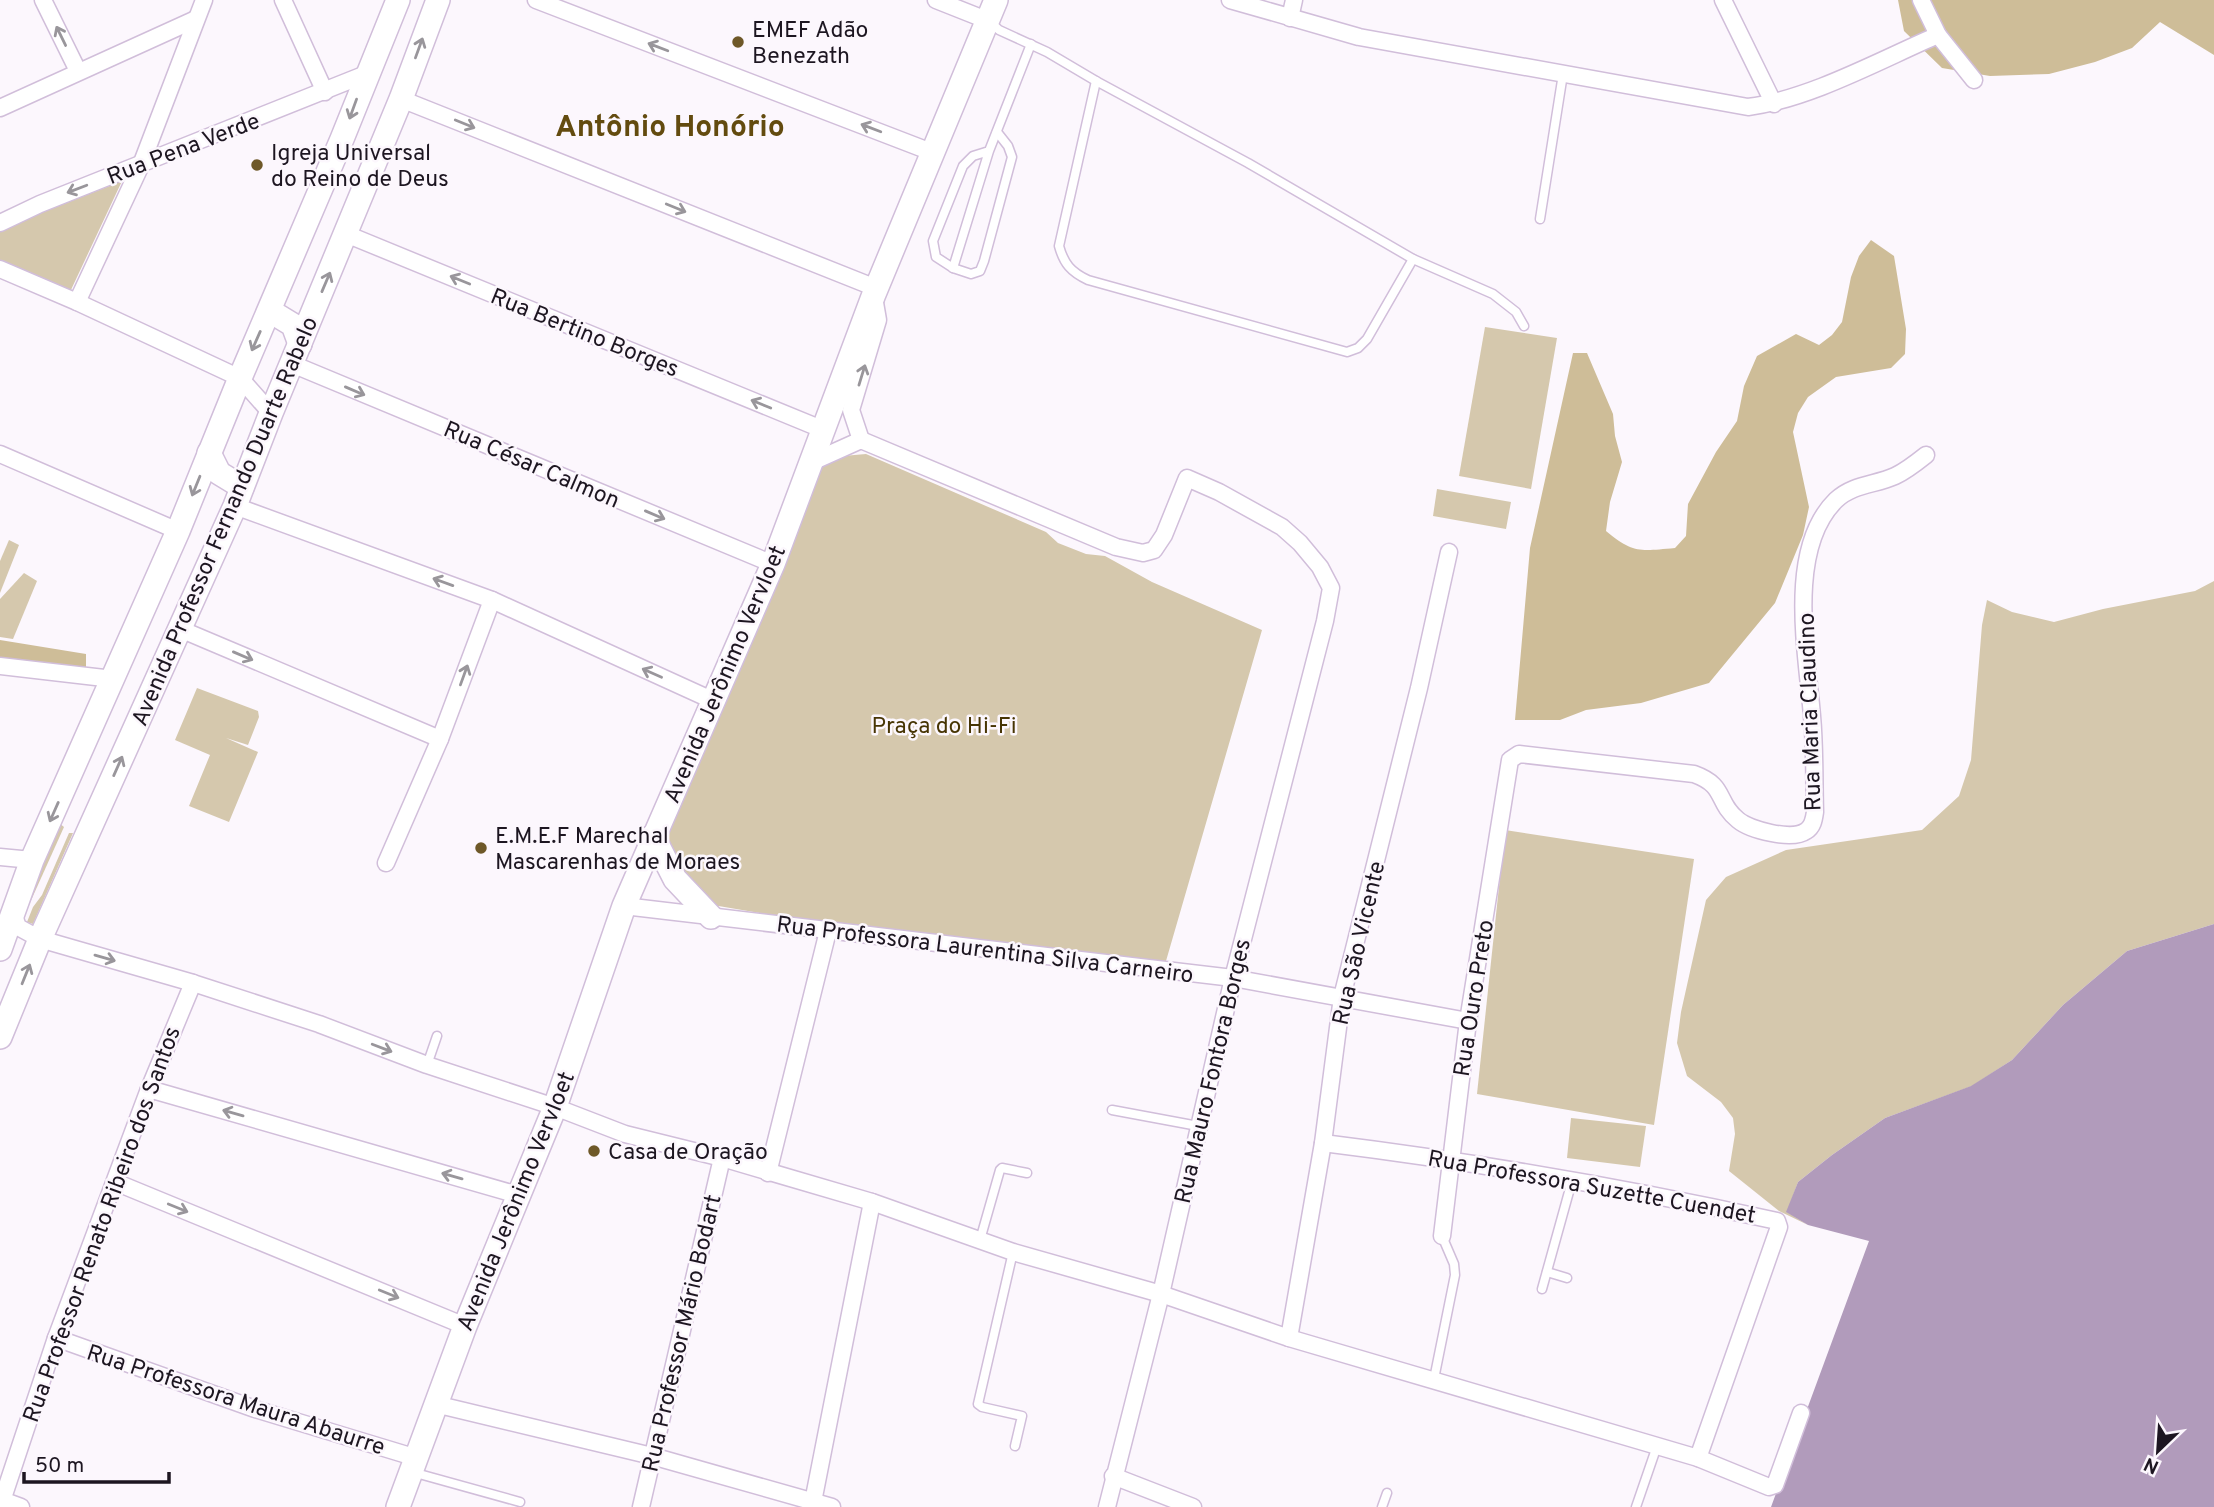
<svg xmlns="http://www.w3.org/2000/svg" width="2214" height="1507" font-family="Overpass,sans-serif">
<rect width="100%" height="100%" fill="#fcf7fd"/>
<!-- green -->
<g fill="#d5c8ad">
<polygon points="122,181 70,292 0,263 0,229"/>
<polygon points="1485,327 1557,338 1531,489 1459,476"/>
<polygon points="866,454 1046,532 1058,543 1086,554 1105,556 1152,582 1262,630 1166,961 1057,958 953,946 701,903 661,845 819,469 843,456"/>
<polygon points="1437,489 1511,502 1506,529 1433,516"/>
<polygon points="9,540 19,545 0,593 0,561"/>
<polygon points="24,573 37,581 13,639 0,637 0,599"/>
<polygon points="2214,581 2214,924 2127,951 2063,1005 2012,1060 1972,1086 1885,1118 1832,1155 1798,1182 1787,1212 1808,1225 1779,1211 1729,1171 1735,1134 1733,1118 1721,1102 1687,1076 1677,1043 1681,1012 1706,900 1726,877 1786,850 1922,830 1959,796 1971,760 1982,625 1987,600 2012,612 2054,622 2103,609 2195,591"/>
<polygon points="197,688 258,711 259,717 248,745 226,738 258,752 229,822 189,806 210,755 175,740"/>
<polygon points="59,823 64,827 24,916 19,917"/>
<polygon points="1505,830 1694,859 1654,1125 1477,1094"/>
<polygon points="69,833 73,833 33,924 27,922 33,907 42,895"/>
<polygon points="1571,1118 1646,1126 1640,1167 1567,1158"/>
</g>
<!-- forest -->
<g fill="#cebd98">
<polygon points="1898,0 2214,0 2214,55 2160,22 2132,48 2095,62 2049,74 1990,76 1942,68 1904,31"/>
<path d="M1871,240L1894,256L1906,329L1905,354L1891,368L1836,377L1808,397L1798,413L1793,432L1809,507L1803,535L1775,603L1709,683L1641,703L1586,710L1560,720H1515L1530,548L1573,353H1587L1613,414L1615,436L1622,462L1610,502L1606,531C1634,554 1640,551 1675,548L1686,536L1688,504L1716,452L1737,421L1744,386L1757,356L1796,334L1819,345L1832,335L1842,322L1851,277L1859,256Z"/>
<polygon points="0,640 86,654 86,668 0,663"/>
</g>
<!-- water -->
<polygon fill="#b19bbb" points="2214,924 2214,1507 1771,1507 1869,1241 1808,1225 1786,1212 1798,1182 1832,1155 1885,1118 1971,1086 2012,1060 2063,1005 2127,951"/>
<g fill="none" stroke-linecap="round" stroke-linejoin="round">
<defs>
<g id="lane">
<polyline points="989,21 999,30 1047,52 1096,81 1248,163 1413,259 1493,294 1516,312 1524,326"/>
<path d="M1096,81L1059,246C1064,264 1071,272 1088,280L1347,352L1358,348L1367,339L1413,259"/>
<polyline points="989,151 973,156 963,166 933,241 936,257 953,268 989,151 1031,44"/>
<polyline points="1540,219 1563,74"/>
<polyline points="953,268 971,274 980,271 984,261 1012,157 1008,146 997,132"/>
<polyline points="427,1065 437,1036"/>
<polyline points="1112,1110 1198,1126"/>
<polyline points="980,1240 1000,1170 1002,1168 1027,1173"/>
<polyline points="1013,1252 978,1404 982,1407 1022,1416 1015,1446"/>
<polyline points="1547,1272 1567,1278"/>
<polyline points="1542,1289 1572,1181"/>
<polyline points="1434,1379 1455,1275 1454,1264 1442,1236"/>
<polyline points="412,1472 520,1502"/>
<polyline points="1382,1507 1387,1493"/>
<polyline points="1636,1507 1657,1446"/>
</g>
<g id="street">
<polyline points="43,0 78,71"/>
<polyline points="283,0 325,92"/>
<polyline points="536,0 934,153"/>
<polyline points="936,0 989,21"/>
<path d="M1230,0L1359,37L1748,107C1810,99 1880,60 1938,35"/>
<polyline points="1723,0 1774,104"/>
<polyline points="1921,0 1938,35 1974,80"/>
<polyline points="1290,18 1294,0"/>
<polyline points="401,99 876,288"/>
<polyline points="0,108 196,19"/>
<polyline points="0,223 40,204 366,74"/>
<polyline points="346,234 824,430"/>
<polyline points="0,269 77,302 240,378 271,413"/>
<polyline points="77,302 141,165 204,0"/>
<polyline points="292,364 773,564"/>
<polyline points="861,440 851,410 878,320 874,297"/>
<polyline points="0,454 178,531"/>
<polyline points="812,462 861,440 1116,547 1143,553 1154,550 1164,535 1187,478 1219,492 1282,527 1300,543 1320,567 1331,588 1325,621 1233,978 1161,1294 1107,1507"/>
<polyline points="235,506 492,600 714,701"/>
<polyline points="180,629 440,739"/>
<polyline points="0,666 113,679"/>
<polyline points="0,857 32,860"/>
<polyline points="386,863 440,739 492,600"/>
<polyline points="624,906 1233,978 1468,1021"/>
<polyline points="13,913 18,927 40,939 193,983 319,1024 427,1065 555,1107 625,1134 722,1158 872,1202 1013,1252 1161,1294 1289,1338 1698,1458 1769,1487 1775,1485 1801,1413"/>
<polyline points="149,1089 518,1195"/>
<path d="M1323,1143C1476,1162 1627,1188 1777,1221L1779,1227L1698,1458"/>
<polyline points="768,1173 828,931"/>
<polyline points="115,1182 465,1326"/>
<path d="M1442,1236L1468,1021L1510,760L1519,754L1694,774C1727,786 1715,801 1738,820C1750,830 1792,841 1806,831C1813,827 1814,819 1815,812C1814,780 1815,748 1812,716C1807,653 1786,549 1836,500C1853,484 1875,485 1895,476C1906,471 1916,463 1926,455"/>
<polyline points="56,1338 255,1409 417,1458"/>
<polyline points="1289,1338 1323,1143 1342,997 1419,688 1449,552"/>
<polyline points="435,1404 652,1456 832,1507"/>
<polyline points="1113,1476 1193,1507"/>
<polyline points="2,1500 21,1507"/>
<polyline points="0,1507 56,1338 149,1089 193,983"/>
<polyline points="641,1507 722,1158"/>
<polyline points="812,1507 872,1202"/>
</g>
<g id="secondary">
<polyline points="270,311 293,325 300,344"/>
<polyline points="209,453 219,473 242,487"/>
<polyline points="653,836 675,879 711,917"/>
<polyline points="0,949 32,860 178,531 240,378 342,139 398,0"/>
<polyline points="0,1037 40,939 235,506 271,413 401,99 438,0"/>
<polyline points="398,1507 465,1326 555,1107 624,906 773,564 874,294 996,0"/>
</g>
</defs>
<!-- lane casing -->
<use href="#lane" stroke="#d1beda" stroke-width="11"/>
<!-- street casing -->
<use href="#street" stroke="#d1beda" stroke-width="19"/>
<!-- secondary casing -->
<use href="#secondary" stroke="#d1beda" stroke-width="26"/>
<!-- lane -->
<use href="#lane" stroke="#fff" stroke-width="8"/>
<!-- street -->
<use href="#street" stroke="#fff" stroke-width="16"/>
<!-- secondary -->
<use href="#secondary" stroke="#fff" stroke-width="23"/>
</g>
<!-- one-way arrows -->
<defs><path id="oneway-shaft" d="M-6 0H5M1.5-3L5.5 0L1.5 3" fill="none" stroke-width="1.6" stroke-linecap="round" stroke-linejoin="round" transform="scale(1.75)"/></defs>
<g stroke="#99969b">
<use href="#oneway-shaft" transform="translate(61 36) rotate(-116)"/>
<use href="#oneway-shaft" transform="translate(658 47) rotate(-159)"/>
<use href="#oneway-shaft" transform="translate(419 48) rotate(-70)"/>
<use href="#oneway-shaft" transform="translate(353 109) rotate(110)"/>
<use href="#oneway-shaft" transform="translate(465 124) rotate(22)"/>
<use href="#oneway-shaft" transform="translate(871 128) rotate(-159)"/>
<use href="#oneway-shaft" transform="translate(77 189) rotate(159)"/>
<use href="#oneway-shaft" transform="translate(676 208) rotate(22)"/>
<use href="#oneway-shaft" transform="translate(460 280) rotate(-158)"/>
<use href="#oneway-shaft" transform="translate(326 282) rotate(-67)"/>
<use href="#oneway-shaft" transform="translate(256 341) rotate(114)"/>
<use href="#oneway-shaft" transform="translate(862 375) rotate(-73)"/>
<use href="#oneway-shaft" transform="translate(355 391) rotate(23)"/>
<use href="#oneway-shaft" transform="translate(761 404) rotate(-158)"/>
<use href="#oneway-shaft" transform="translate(196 486) rotate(112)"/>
<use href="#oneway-shaft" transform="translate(655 515) rotate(23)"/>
<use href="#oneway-shaft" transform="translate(443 582) rotate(-160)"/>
<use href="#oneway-shaft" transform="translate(243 656) rotate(23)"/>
<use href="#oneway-shaft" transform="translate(652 673) rotate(-156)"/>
<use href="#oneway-shaft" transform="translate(464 675) rotate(-70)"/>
<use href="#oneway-shaft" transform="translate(118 766) rotate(-66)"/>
<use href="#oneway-shaft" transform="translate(54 812) rotate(114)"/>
<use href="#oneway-shaft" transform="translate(105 958) rotate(16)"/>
<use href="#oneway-shaft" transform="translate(26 974) rotate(-68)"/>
<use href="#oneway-shaft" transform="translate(382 1048) rotate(21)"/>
<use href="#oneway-shaft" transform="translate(233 1113) rotate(-164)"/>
<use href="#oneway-shaft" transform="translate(452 1176) rotate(-164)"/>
<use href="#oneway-shaft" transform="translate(178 1208) rotate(22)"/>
<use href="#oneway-shaft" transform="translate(389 1294) rotate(22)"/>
</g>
<!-- markers -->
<g fill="#6e5828" stroke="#fcf7fd" stroke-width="2.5">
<circle cx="738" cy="42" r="7"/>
<circle cx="257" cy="165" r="7"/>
<circle cx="481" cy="848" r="7"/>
<circle cx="594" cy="1151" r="7"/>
</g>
<g text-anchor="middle" stroke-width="5" stroke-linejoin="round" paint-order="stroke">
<!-- poi labels -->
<g font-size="23" fill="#1d1621" stroke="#fcf7fd" text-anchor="start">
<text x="752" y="37">EMEF Adão<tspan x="752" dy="26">Benezath</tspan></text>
<text x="271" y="160">Igreja Universal<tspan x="271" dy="26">do Reino de Deus</tspan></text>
<text x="495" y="843">E.M.E.F Marechal<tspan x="495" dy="26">Mascarenhas de Moraes</tspan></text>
<text x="608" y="1159">Casa de Oração</text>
</g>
<!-- street labels -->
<g font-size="23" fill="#1d1621" stroke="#fcf7fd">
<text transform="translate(183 148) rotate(-21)" y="8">Rua Pena Verde</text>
<text transform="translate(585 332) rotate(22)" y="8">Rua Bertino Borges</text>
<text transform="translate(532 464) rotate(23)" y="8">Rua César Calmon</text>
<text transform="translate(224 521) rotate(-67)" y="8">Avenida Professor Fernando Duarte Rabelo</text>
<text transform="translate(724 674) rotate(-67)" y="8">Avenida Jerônimo Vervloet</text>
<text transform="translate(1809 712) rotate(-92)" y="8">Rua Maria Claudino</text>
<text transform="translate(1358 943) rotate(-77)" y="8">Rua São Vicente</text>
<text transform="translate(985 949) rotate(7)" y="8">Rua Professora Laurentina Silva Carneiro</text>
<text transform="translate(1473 998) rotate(-81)" y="8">Rua Ouro Preto</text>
<text transform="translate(1212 1071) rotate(-77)" y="8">Rua Mauro Fontora Borges</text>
<text transform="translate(1592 1186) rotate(10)" y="8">Rua Professora Suzette Cuendet</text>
<text transform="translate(515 1201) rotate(-68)" y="8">Avenida Jerônimo Vervloet</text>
<text transform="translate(101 1224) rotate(-70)" y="8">Rua Professor Renato Ribeiro dos Santos</text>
<text transform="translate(681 1333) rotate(-77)" y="8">Rua Professor Mário Bodart</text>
<text transform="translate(236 1399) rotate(18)" y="8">Rua Professora Maura Abaurre</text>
</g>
<!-- park labels -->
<g font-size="23" fill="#473504" stroke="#fcf7fd">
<text x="944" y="733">Praça do Hi-Fi</text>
</g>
<!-- district labels -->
<g font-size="30" font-weight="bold" fill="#634b0f" stroke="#fcf7fd">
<text x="670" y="136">Antônio Honório</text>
</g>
</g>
<!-- north arrow -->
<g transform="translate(2158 1451) rotate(205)" stroke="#fcf7fd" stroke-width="5" paint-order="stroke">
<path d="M0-5L12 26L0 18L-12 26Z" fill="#1d1621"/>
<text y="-10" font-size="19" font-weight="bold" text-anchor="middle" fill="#1d1621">N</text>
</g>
<!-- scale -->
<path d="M24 1472v10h145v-10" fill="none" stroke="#1d1621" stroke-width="3.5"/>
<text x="35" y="1472" font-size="21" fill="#1d1621" stroke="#fcf7fd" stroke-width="5" paint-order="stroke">50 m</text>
</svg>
